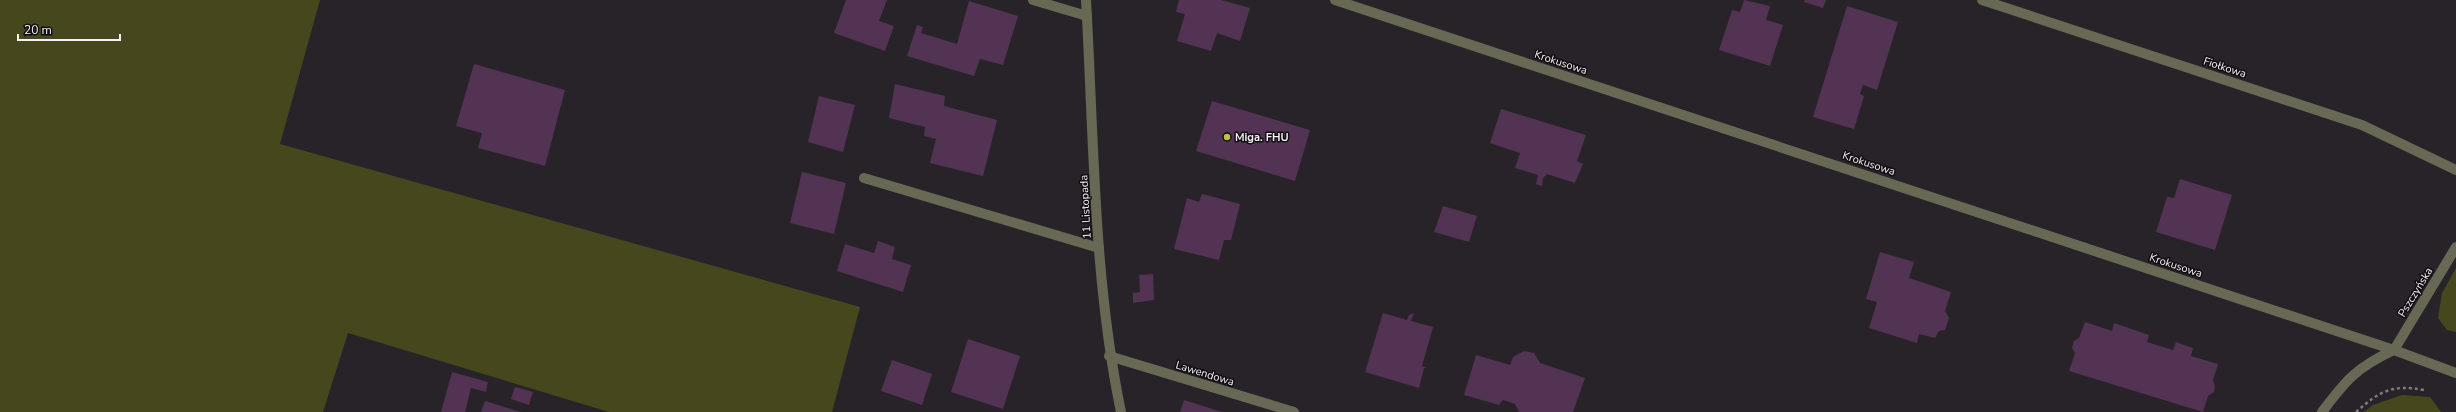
<svg xmlns="http://www.w3.org/2000/svg" width="2456" height="412" font-family="'Nunito Sans',sans-serif">
<rect width="100%" height="100%" fill="#282328"/>
<!-- green -->
<g fill="#46471d">
<polygon points="0,0 320,0 280,144 860,307 832,412 609,412 348,333 323,412 0,412"/>
<polygon points="2456,268 2456,332 2447,330 2438,318 2442,293"/>
<polygon points="2402,395 2430,397 2441,412 2364,412 2373,405"/>
</g>
<!-- building -->
<g fill="#523353">
<polygon points="846,0 887,0 879,21 894,26 885,51 834,33"/>
<polygon points="1179,0 1221,0 1250,8 1240,41 1217,33 1211,51 1177,41 1185,14 1176,12"/>
<polygon points="1744,0 1770,6 1766,20 1783,25 1770,66 1719,50 1732,10 1740,12"/>
<polygon points="1805,0 1826,0 1823,8 1804,2"/>
<polygon points="969,1 1018,16 1003,65 980,59 974,76 907,56 917,25 923,27 921,33 957,44"/>
<polygon points="1847,6 1898,22 1877,90 1863,85 1860,94 1864,96 1854,129 1813,117"/>
<polygon points="474,64 565,90 545,166 478,148 482,133 456,126"/>
<polygon points="895,84 945,96 944,106 997,120 983,176 930,163 936,139 924,136 925,127 889,118"/>
<polygon points="819,96 855,105 843,152 808,142"/>
<polygon points="1212,101 1310,130 1295,181 1196,151"/>
<polygon points="1501,109 1586,135 1577,161 1583,164 1575,183 1547,174 1543,178 1542,186 1536,184 1538,175 1515,168 1520,153 1490,143"/>
<polygon points="802,172 846,183 834,234 790,223"/>
<polygon points="2180,179 2232,195 2215,250 2156,232 2167,197 2174,198"/>
<polygon points="1202,194 1240,204 1231,240 1224,240 1219,260 1174,249 1187,198 1199,202"/>
<polygon points="1443,206 1477,216 1469,242 1434,232"/>
<polygon points="878,241 895,247 892,259 911,265 903,292 837,271 845,244 874,253"/>
<polygon points="1880,252 1914,262 1909,278 1951,292 1945,311 1949,318 1945,330 1939,331 1935,338 1919,334 1917,343 1869,328 1877,302 1866,299"/>
<polygon points="1153,274 1154,300 1133,303 1133,293 1140,292 1139,275"/>
<polygon points="1383,313 1407,320 1409,315 1414,313 1411,321 1433,327 1422,366 1427,368 1424,368 1419,388 1365,372"/>
<polygon points="2085,322 2112,331 2114,323 2149,335 2147,342 2173,350 2176,342 2193,348 2191,356 2218,364 2213,380 2215,386 2214,392 2208,396 2203,412 2069,371 2075,353 2072,348 2074,341 2079,338"/>
<polygon points="968,339 1020,356 1003,409 951,392"/>
<polygon points="1524,351 1534,353 1540,363 1585,378 1573,412 1519,412 1515,404 1503,400 1499,405 1464,395 1476,355 1510,365 1513,357"/>
<polygon points="892,360 932,374 922,405 881,391"/>
<polygon points="452,372 488,382 486,392 471,388 465,412 441,412"/>
<polygon points="515,387 533,392 529,405 511,399"/>
<polygon points="1184,400 1222,412 1180,412"/>
<polygon points="485,401 521,412 481,412"/>
</g>
<g fill="none" stroke-linecap="round" stroke-linejoin="round">
<!-- path -->
<path stroke="#807b80" stroke-width="2.5" stroke-dasharray="3 3" stroke-linecap="butt" d="M2356,412C2380,391 2392,384 2424,390"/>
<!-- service -->
<g stroke="#686955" stroke-width="10">
<polyline points="1033,0 1087,16"/>
<polyline points="864,178 1099,248"/>
</g>
<!-- minor -->
<g stroke="#686955" stroke-width="10">
<path d="M1086,0C1094,137 1093,277 1121,412"/>
<polyline points="1335,0 2394,350 2456,247"/>
<polyline points="1982,0 2362,125 2456,170"/>
<polyline points="1109,356 1294,412"/>
<path d="M2322,412C2346,380 2357,367 2394,350L2456,373"/>
</g>
</g>
<!-- markers -->
<circle fill="#bcbf43" stroke="#0f0d0f" stroke-width="1.5" cx="1227" cy="137" r="4"/>
<g text-anchor="middle" stroke-width="3" stroke-linejoin="round" paint-order="stroke">
<!-- street labels -->
<g font-size="11" fill="#f5f1f5" stroke="#0f0d0f">
<text transform="translate(1561 62) rotate(18)" y="4">Krokusowa</text>
<text transform="translate(2225 67) rotate(18)" y="4">Fiołkowa</text>
<text transform="translate(1869 163) rotate(18)" y="4">Krokusowa</text>
<text transform="translate(1085 207) rotate(-93)" y="4">11 Listopada</text>
<text transform="translate(2176 265) rotate(18)" y="4">Krokusowa</text>
<text transform="translate(2415 292) rotate(-59)" y="4">Pszczyńska</text>
<text transform="translate(1205 373) rotate(17)" y="4">Lawendowa</text>
</g>
<!-- poi labels -->
<g font-size="11" font-weight="bold" fill="#f5f1f5" stroke="#0f0d0f" text-anchor="start">
<text x="1235" y="141">Miga. FHU</text>
</g>
</g>
<!-- scale -->
<path d="M18 34v6h102v-6" fill="none" stroke="#f5f1f5" stroke-width="2"/>
<text x="24" y="34" font-size="12" fill="#f5f1f5" stroke="#0f0d0f" stroke-width="3" paint-order="stroke">20 m</text>
</svg>
